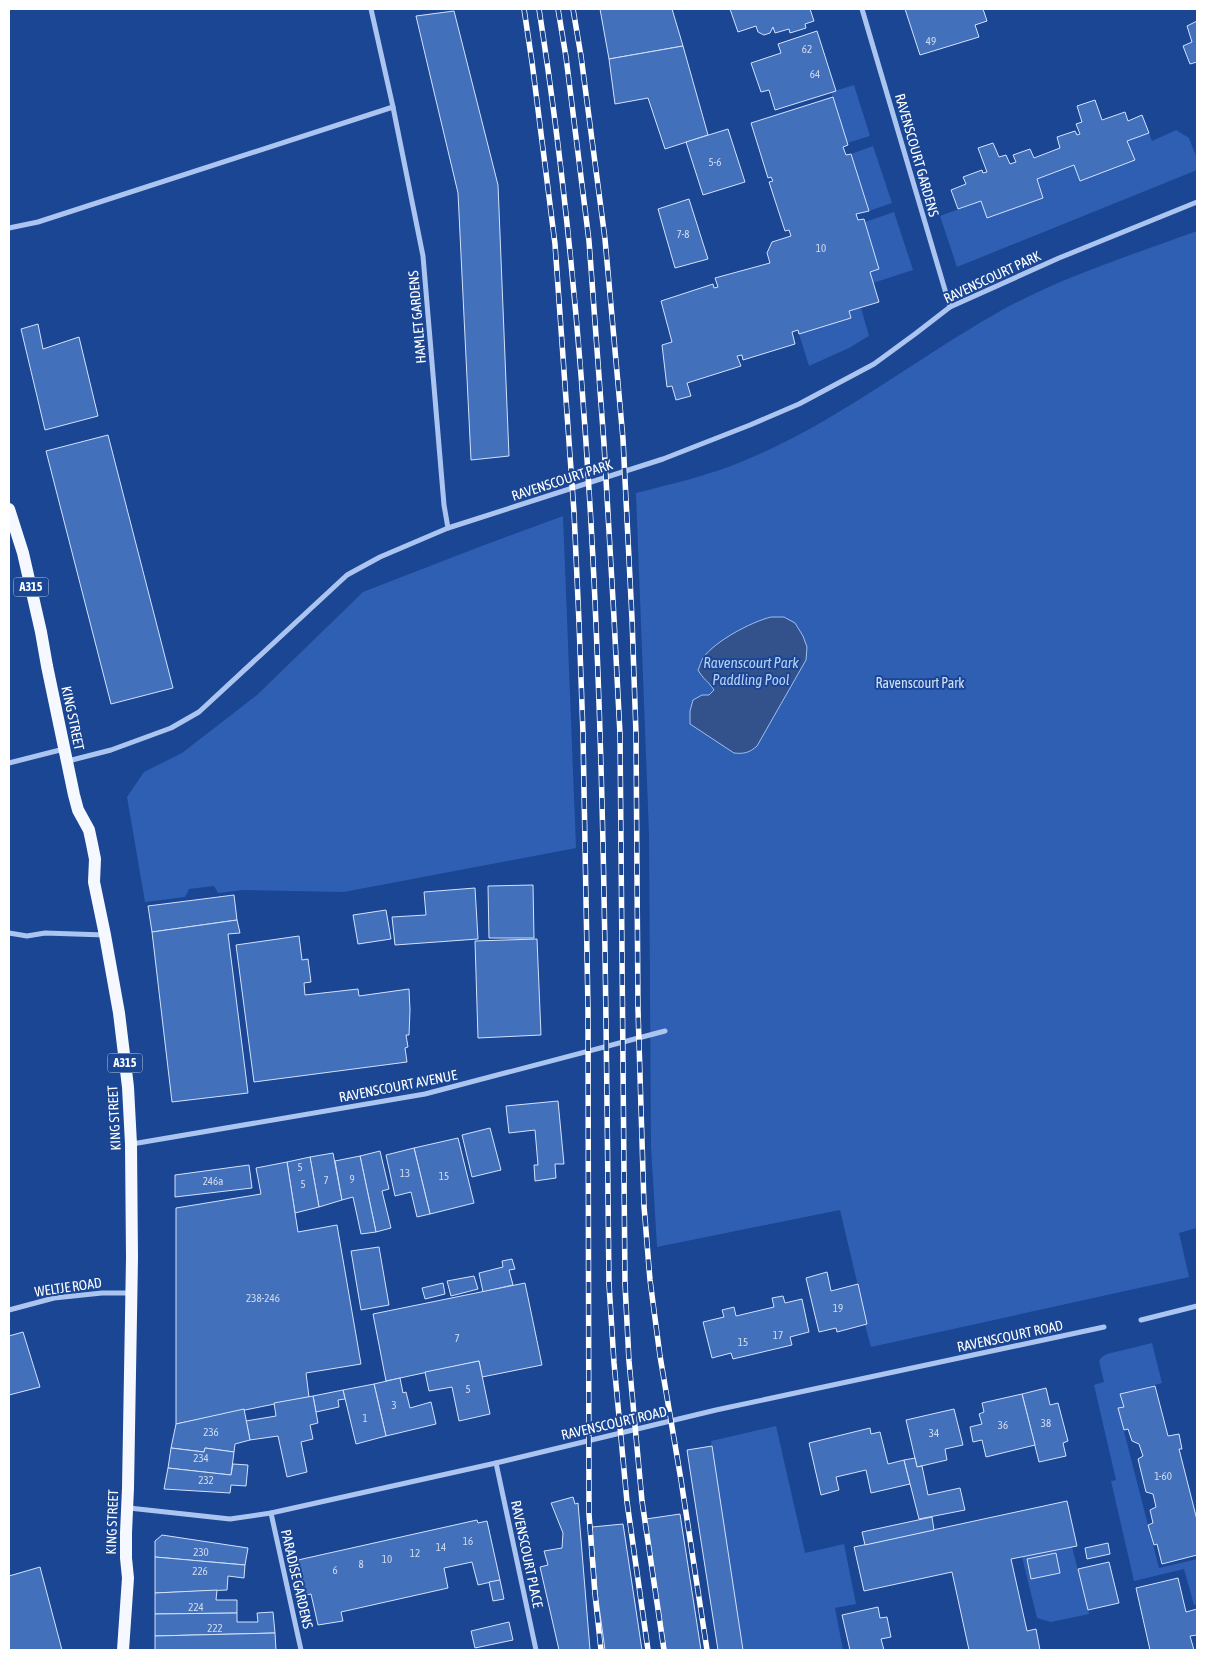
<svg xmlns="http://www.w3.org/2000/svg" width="1206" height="1659" font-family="'Asap Condensed',sans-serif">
<rect width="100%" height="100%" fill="#1a4694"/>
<!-- green -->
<g fill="#2e5fb2">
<polygon points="854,85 870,136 847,143 831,92"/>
<polygon points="1176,130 1189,138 1197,159 1197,170 957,267 940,216 981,201 988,218 1043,198 1037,179 1074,165 1134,160 1127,141 1149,133 1152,141"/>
<polygon points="873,146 892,203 869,211 851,154"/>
<polygon points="894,212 913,270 873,283 870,272 879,268 865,222"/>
<path d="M1197,231V1228L1179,1233L1189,1277L871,1347L865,1325L867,1324L840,1210L657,1247L651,1147L649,834L636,493C671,484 707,476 741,462C831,426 911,362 995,314C1058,278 1129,256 1197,231Z"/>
<polygon points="861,308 869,336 849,348 809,366 799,334 851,318 849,311"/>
<polygon points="563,516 576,848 344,892 244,890 218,893 214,886 189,889 185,897 145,902 127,797 144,772 182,753 257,695 363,592 479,547"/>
<polygon points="1152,1343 1162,1383 1121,1394 1124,1407 1118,1408 1159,1568 1197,1559 1197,1604 1194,1605 1184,1569 1134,1581 1111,1481 1116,1480 1094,1385 1104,1382 1099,1361 1102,1357 1107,1354"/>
<polygon points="776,1426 805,1553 844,1544 856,1604 835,1608 843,1650 743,1650 711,1441"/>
<polygon points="1072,1547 1089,1614 1051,1622 1037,1618 1022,1557"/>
</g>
<!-- water -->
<path fill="#33528c" stroke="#9fbff2" d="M771,617H784L795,623L803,636L807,647L806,660L757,746C749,753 744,754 734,753L690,724V711L693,700L702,695H709L714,690C709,682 703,679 698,670C700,666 701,661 703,658C715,641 751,622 771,617Z"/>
<!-- building -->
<g fill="#4370bb" stroke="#d3e2fb">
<polygon points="600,9 672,9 683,46 609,59"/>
<polygon points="730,9 810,9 814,21 805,24 806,28 790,33 789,29 775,33 773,27 770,33 764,35 758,32 756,26 738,32"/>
<polygon points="905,9 983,9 987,21 975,25 979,37 920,55"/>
<polygon points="454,11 498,185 509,456 471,460 458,193 416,16"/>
<polygon points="1197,21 1197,62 1190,64 1183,46 1192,42 1187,26"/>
<polygon points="817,31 836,91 775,110 769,90 761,92 751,63 781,53 778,44"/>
<polygon points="683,46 708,135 665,149 648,98 615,104 609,59"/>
<polygon points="833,97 848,145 843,147 846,155 851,154 869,211 856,214 858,220 864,219 879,269 870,272 879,302 849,311 851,318 799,334 798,330 792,332 795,344 743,360 742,355 737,356 741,366 687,383 691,396 676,400 672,386 667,387 662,345 672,342 661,301 713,284 714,288 718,287 715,278 770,263 767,253 772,242 791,236 789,230 785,231 769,182 773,181 771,177 768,178 751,123"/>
<polygon points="1095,100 1102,120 1125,112 1128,121 1142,115 1149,133 1127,141 1135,160 1080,181 1074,165 1037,179 1043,198 987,218 981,201 958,209 951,190 966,184 963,177 982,170 983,173 987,172 978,148 993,143 999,157 1006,155 1010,164 1016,162 1013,155 1030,149 1034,158 1060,148 1057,137 1075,131 1077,135 1080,134 1076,124 1082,122 1077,106"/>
<polygon points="728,129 745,182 703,195 686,142"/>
<polygon points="689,199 708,259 675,268 658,209"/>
<polygon points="38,324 43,349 79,337 98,416 45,430 21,329"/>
<polygon points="108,435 173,688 111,704 46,451"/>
<polygon points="533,885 534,938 489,938 488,886"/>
<polygon points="475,888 478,939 395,945 392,917 426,915 424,892"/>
<polygon points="234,895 237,920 152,932 148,906"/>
<polygon points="386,910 391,939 358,944 353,915"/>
<polygon points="237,920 240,933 228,934 248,1093 172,1102 152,932"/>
<polygon points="299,936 302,960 308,959 311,982 304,983 305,995 358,989 359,996 409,989 410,1010 409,1035 406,1035 408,1047 405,1048 407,1062 254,1082 236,945"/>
<polygon points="537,939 541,1035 478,1038 475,941"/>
<polygon points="558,1101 564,1164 555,1164 556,1178 535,1181 534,1165 538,1165 535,1130 509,1133 506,1106"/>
<polygon points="490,1128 501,1170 472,1177 462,1135"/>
<polygon points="458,1138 474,1203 430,1214 414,1148"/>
<polygon points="414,1148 430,1214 417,1217 411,1192 395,1196 386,1155"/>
<polygon points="380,1151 389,1189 382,1191 391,1228 376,1232 360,1156"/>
<polygon points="333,1153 342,1200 319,1207 310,1157"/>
<polygon points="360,1156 376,1232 361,1234 353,1197 342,1200 335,1161"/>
<polygon points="310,1157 319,1207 295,1213 287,1162"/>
<polygon points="287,1162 298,1232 337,1225 361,1364 306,1373 309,1397 176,1424 176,1208 261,1194 256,1168"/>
<polygon points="249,1165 252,1188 175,1197 175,1175"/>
<polygon points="379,1247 389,1305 361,1310 351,1251"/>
<polygon points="512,1259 515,1269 509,1270 513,1285 483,1292 479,1273 503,1267 502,1261"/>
<polygon points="827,1272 831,1291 858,1284 867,1324 837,1332 836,1328 819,1332 806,1278"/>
<polygon points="474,1276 478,1289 451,1296 447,1281"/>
<polygon points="443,1283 445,1294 425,1299 422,1288"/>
<polygon points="525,1283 542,1365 482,1377 479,1361 386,1381 373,1314"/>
<polygon points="783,1296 785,1303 802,1299 809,1332 790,1337 792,1345 733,1359 731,1353 712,1358 703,1322 724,1317 722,1310 734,1307 736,1316 774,1307 772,1298"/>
<polygon points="23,1332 40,1387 9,1395 9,1336"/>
<polygon points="479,1361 490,1414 459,1421 452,1387 429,1391 425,1372"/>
<polygon points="400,1378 403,1393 406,1392 410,1408 431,1402 436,1424 386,1436 374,1384"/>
<polygon points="374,1384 386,1436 356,1444 343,1390"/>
<polygon points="1155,1386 1168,1436 1179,1434 1182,1449 1179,1449 1197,1520 1197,1555 1162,1564 1157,1544 1154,1545 1148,1525 1153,1523 1150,1510 1156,1507 1153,1494 1146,1492 1138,1459 1143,1456 1139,1444 1132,1441 1128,1429 1124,1430 1118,1408 1124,1407 1120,1394"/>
<polygon points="1046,1388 1050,1405 1058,1403 1068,1441 1063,1443 1066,1456 1039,1462 1022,1394"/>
<polygon points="343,1390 345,1399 338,1400 339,1407 316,1412 313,1396"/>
<polygon points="1022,1394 1035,1445 986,1457 982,1440 973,1442 970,1427 982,1424 979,1414 984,1412 982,1403"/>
<polygon points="313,1396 318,1423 310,1425 313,1439 301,1442 307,1472 287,1477 278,1436 250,1440 246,1421 276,1416 274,1403"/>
<polygon points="244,1409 250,1440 235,1444 234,1452 205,1448 204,1452 171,1448 176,1424"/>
<polygon points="954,1409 963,1445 945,1449 947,1460 917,1467 906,1420"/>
<polygon points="870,1428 871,1434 880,1432 888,1464 904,1460 910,1484 871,1493 866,1470 836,1477 839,1490 821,1495 809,1443"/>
<polygon points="712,1446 743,1650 718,1650 692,1483 687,1450"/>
<polygon points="171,1448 204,1452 205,1448 234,1452 231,1475 168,1468"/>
<polygon points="915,1458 917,1467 922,1466 928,1495 960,1488 965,1510 919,1519 904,1460"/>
<polygon points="233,1464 248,1465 246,1486 231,1485 230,1493 164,1489 168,1468 231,1475"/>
<polygon points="573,1497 575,1504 578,1503 590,1650 559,1650 540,1567 548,1565 544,1551 562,1548 563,1533 551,1503"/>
<polygon points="1067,1501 1077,1546 1011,1559 1027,1631 1036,1629 1040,1650 969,1650 952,1572 864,1591 854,1547"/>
<polygon points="680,1514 701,1650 666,1650 646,1519"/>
<polygon points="932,1517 934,1530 865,1545 862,1532"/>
<polygon points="477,1520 478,1523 487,1521 500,1580 478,1585 472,1562 444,1568 448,1588 341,1612 343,1621 318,1625 311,1594 297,1597 289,1562"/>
<polygon points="623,1524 642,1650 605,1650 597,1592 592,1527"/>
<polygon points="162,1535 248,1548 245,1565 155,1557 155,1541"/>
<polygon points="1108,1543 1110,1554 1087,1559 1085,1548"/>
<polygon points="1056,1553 1060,1573 1031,1579 1027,1559"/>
<polygon points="155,1557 245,1565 244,1578 228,1576 227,1590 155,1593"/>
<polygon points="1109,1562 1119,1603 1088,1610 1078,1569"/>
<polygon points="40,1567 62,1650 9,1650 9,1576"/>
<polygon points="1178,1578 1186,1612 1197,1609 1197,1635 1190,1636 1194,1650 1150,1650 1136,1588"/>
<polygon points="500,1580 504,1599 493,1601 489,1582"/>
<polygon points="217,1590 216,1600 237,1600 237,1613 155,1614 155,1593"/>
<polygon points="878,1607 880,1618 887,1617 891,1637 881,1639 884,1650 850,1650 842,1615"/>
<polygon points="273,1612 275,1633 155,1636 155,1614 237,1613 237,1622 258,1622 257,1613"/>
<polygon points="509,1622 513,1640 475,1648 471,1631"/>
<polygon points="275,1633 276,1650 155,1650 155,1636"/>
</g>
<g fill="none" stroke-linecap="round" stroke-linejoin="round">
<!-- street -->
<g stroke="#acc5f0" stroke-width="5">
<polyline points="371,9 393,107"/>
<polyline points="862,9 950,307"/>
<polyline points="9,228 38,222 393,107 423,256 444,505 448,528"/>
<polyline points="68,761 111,750 171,728 199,712 347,575 380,557 448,528 663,459 750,425 799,404 874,364 915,334 950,307 1059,258 1197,202"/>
<polyline points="9,763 64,749"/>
<polyline points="9,933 27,936 45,933 105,935"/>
<polyline points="132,1144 425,1094 665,1031"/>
<polyline points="9,1310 54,1298 102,1293 131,1293"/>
<polyline points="1141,1320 1197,1306"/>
<polyline points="496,1463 536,1650"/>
<polyline points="129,1508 230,1519 271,1513 496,1463 716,1410 1104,1327"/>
<polyline points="271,1513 301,1650"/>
</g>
<!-- primary -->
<polyline stroke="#f5f8ff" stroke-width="12" points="9,509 23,553 41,632 47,666 74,795 78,810 89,830 92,844 95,859 94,882 105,935 119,1013 128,1087 131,1144 132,1258 128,1488 126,1533 126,1558 128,1578 123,1650"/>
<defs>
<g id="rail">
<polyline points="524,9 532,62 555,244 574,512 579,622 583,734 588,1009 589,1514 595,1594 601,1650"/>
<path d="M539,9C605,430 604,859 609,1284L614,1363L627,1502L648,1650"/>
<polyline points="558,9 566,57 589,241 604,444 614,618 620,734 625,1284 629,1361 642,1501 664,1650"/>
<polyline points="573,9 581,56 605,239 623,439 632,619 636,734 638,1009 644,1206 650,1280 660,1356 681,1480 707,1650"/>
</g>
</defs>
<!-- rail casing -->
<use href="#rail" stroke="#fff" stroke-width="5.5"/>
<!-- rail -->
<use href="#rail" stroke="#1a4694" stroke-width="4" stroke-dasharray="11" stroke-linecap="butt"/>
</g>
<g text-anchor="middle" stroke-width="4" stroke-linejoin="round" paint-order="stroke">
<!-- number labels -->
<g font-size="11" fill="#d0dbee">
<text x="931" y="45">49</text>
<text x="807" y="53">62</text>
<text x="815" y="78">64</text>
<text x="715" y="166">5-6</text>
<text x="683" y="238">7-8</text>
<text x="821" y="252">10</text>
<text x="300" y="1171">5</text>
<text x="405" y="1177">13</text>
<text x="444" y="1180">15</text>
<text x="352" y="1183">9</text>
<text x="326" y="1184">7</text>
<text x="213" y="1185">246a</text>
<text x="303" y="1188">5</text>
<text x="263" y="1302">238-246</text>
<text x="838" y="1312">19</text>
<text x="778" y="1339">17</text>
<text x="457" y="1342">7</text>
<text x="743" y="1346">15</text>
<text x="468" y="1393">5</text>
<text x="394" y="1409">3</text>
<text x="365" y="1422">1</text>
<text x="1046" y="1427">38</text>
<text x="1003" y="1429">36</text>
<text x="211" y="1436">236</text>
<text x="934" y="1437">34</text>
<text x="201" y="1462">234</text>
<text x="1163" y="1480">1-60</text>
<text x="206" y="1484">232</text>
<text x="468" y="1545">16</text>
<text x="441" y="1551">14</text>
<text x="201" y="1556">230</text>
<text x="415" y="1557">12</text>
<text x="387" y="1563">10</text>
<text x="361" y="1568">8</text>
<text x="335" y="1574">6</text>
<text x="200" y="1575">226</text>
<text x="196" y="1611">224</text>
<text x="215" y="1632">222</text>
</g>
<!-- shield labels -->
<g fill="#1a4694" stroke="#bac8df" stroke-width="1">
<rect x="13.5" y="577.5" width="35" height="19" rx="4"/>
<rect x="107.5" y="1053.5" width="35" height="19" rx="4"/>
</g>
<g font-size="12" font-weight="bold" fill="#fff">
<text x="31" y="591">A315</text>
<text x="125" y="1067">A315</text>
</g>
<!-- street labels -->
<g font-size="14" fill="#fff" stroke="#1a4694">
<text transform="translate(917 155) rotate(74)" y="5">RAVENSCOURT GARDENS</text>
<text transform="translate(992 277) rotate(-25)" y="5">RAVENSCOURT PARK</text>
<text transform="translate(417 317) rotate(-95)" y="5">HAMLET GARDENS</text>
<text transform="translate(562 480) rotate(-18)" y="5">RAVENSCOURT PARK</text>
<text transform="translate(73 718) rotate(78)" y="5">KING STREET</text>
<text transform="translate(398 1086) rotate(-11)" y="5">RAVENSCOURT AVENUE</text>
<text transform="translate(114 1118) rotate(-93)" y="5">KING STREET</text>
<text transform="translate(68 1287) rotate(-8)" y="5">WELTJE ROAD</text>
<text transform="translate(1010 1336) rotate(-12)" y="5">RAVENSCOURT ROAD</text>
<text transform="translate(614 1423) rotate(-13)" y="5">RAVENSCOURT ROAD</text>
<text transform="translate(112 1522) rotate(-88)" y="5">KING STREET</text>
<text transform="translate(527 1554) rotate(78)" y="5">RAVENSCOURT PLACE</text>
<text transform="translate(297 1579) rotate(77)" y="5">PARADISE GARDENS</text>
</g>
<!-- park labels -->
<g font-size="14" fill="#d3e2fb" stroke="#1a4694">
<text x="920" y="688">Ravenscourt Park</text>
</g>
<!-- water labels -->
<g font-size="15" font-style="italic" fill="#b8d0f6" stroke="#1a4694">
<text x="751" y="668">Ravenscourt Park<tspan x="751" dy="17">Paddling Pool</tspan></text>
</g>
</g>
<!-- border -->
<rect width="1206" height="1659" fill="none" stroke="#ffffff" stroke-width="20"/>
</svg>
